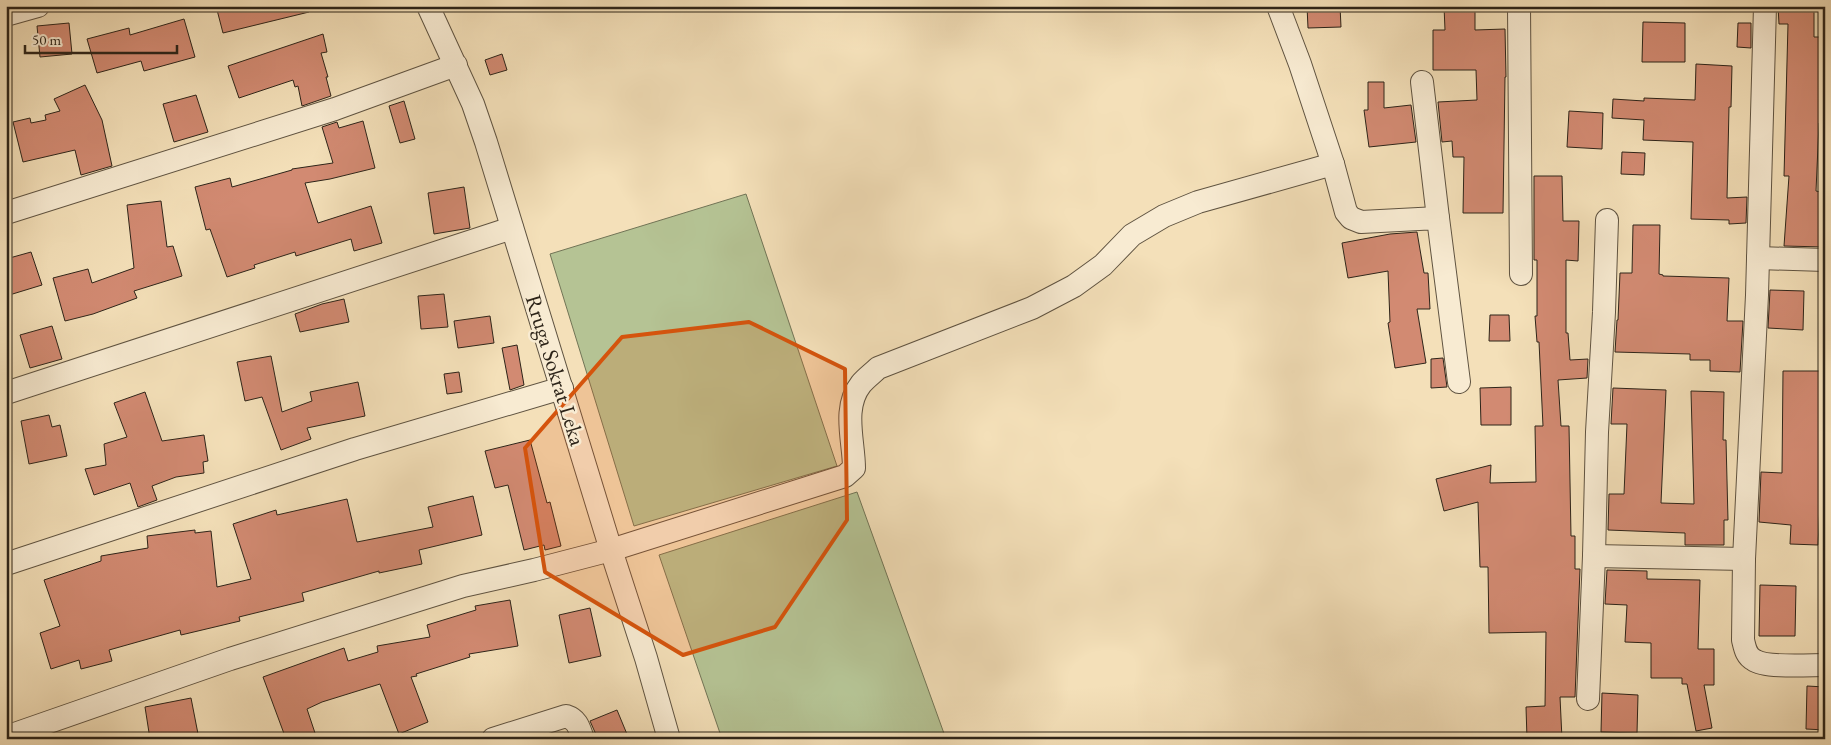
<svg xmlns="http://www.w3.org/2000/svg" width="1831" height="745" font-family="'EB Garamond',serif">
<rect width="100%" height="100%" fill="#f4e0b9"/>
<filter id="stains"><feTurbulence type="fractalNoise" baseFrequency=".004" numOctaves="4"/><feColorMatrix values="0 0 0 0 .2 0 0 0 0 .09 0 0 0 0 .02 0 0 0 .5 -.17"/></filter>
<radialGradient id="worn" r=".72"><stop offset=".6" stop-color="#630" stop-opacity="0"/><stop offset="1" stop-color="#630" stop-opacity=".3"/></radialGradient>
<!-- green -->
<g fill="#b5c394" stroke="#717456">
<polygon points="746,194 837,466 634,526 550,254"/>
<polygon points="857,492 946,739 722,739 659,555"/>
</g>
<!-- building -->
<g fill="#d28a72" stroke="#2d2419">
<polygon points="216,6 308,6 309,12 223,33"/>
<polygon points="1307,6 1340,6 1341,27 1308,28"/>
<polygon points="1444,6 1475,6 1475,30 1505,29 1506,77 1505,77 1503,213 1463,213 1464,157 1453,157 1452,141 1442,142 1438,102 1477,100 1476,70 1433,70 1433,30 1445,30"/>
<polygon points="1778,6 1814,6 1814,37 1821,37 1821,52 1825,52 1825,123 1819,123 1816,191 1821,192 1820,211 1825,211 1825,247 1784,246 1789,176 1784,176 1788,24 1779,24"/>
<polygon points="184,19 195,57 144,71 141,61 97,73 87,39 129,28 130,35"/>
<polygon points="1643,22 1685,23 1685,62 1642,62"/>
<polygon points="69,23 72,54 40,57 37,26"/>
<polygon points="1738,23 1751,23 1751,48 1737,47"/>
<polygon points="323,34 327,52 321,53 328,77 326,77 331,96 302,106 298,86 295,87 293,80 239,98 228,66"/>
<polygon points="502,54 507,70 490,75 485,60"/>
<polygon points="1696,64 1732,66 1731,107 1729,107 1727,198 1747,197 1746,223 1729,224 1729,220 1691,219 1693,142 1643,140 1644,120 1612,118 1613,99 1644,101 1644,98 1695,100"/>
<polygon points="1368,82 1384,82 1384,108 1411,105 1416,142 1369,147 1364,110 1368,110"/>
<polygon points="85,85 102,120 112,166 81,175 75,150 23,162 13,122 30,118 31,123 46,120 45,115 60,111 54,99"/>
<polygon points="196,95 208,132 174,142 163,104"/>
<polygon points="404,101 415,139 400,143 389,106"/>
<polygon points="1569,111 1603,113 1602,149 1567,147"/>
<polygon points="363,121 375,168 330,179 305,183 318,223 371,206 382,243 354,251 351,239 296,256 295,252 254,265 255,268 227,277 210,229 206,230 195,187 230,178 232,187 292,170 292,169 333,163 322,127 337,122 339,128"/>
<polygon points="1622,152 1645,153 1644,175 1621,174"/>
<polygon points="1534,176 1562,176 1563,221 1579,221 1578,261 1566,260 1566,333 1568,333 1570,360 1588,359 1587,378 1558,380 1561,426 1569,426 1571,536 1575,536 1575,569 1580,569 1575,697 1560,697 1562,739 1527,739 1526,707 1545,706 1546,632 1489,633 1488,567 1480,567 1478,502 1444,511 1436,479 1491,465 1490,483 1536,482 1535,426 1543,426 1539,342 1537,342 1535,316 1537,316 1537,260 1534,260"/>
<polygon points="464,187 470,228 434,234 428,193"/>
<polygon points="161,201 167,247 173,246 182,276 134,291 137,298 93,314 65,321 53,278 88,269 92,283 134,268 127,205"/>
<polygon points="1633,225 1660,225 1659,274 1663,275 1663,276 1729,278 1727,321 1743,321 1740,372 1710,371 1710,360 1690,360 1690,354 1615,352 1617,320 1618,320 1620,273 1632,273"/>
<polygon points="1417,232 1424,273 1428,273 1430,309 1417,309 1426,363 1395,368 1388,323 1390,322 1388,271 1348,278 1342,243 1390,234"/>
<polygon points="31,252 42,285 6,296 6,259"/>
<polygon points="1770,290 1804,291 1803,330 1768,328"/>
<polygon points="444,294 448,327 421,329 418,296"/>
<polygon points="344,299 349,322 300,332 295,314 322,304"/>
<polygon points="1490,315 1509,315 1510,341 1489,341"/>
<polygon points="490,316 494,343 458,348 454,321"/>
<polygon points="52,326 62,359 30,368 20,335"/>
<polygon points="517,345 524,385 510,390 502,348"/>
<polygon points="271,356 282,412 312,401 310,392 358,382 365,416 307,428 311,439 281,450 262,397 245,401 237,362"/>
<polygon points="1443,358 1447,387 1431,388 1431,359"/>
<polygon points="1783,371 1822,371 1820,474 1824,474 1823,504 1820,504 1818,545 1790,544 1791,525 1759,522 1761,472 1782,473"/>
<polygon points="459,372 462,392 447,394 444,374"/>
<polygon points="1511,387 1511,425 1481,425 1480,388"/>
<polygon points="1613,388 1666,390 1661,503 1694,504 1691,391 1724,392 1723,440 1726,440 1728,520 1724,520 1724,545 1685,545 1685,533 1608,530 1609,494 1624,494 1627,424 1611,424"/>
<polygon points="145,392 162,441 204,435 208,461 203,462 204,473 176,477 152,486 157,500 138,507 130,483 94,495 85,469 106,465 104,444 127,437 114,403"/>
<polygon points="49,415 52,427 60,425 67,456 29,464 21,421"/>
<polygon points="530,440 547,503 550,502 561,546 545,550 544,545 524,550 508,485 495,488 485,451"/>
<polygon points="473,496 482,535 419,550 422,564 379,573 379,571 302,593 304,601 239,617 240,621 181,635 180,630 109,650 112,661 81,669 79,660 51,669 40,633 60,626 44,580 101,561 101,556 148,548 147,536 195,530 195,533 211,531 217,587 251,579 233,524 276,510 277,515 347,499 357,542 433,527 428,507"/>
<polygon points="1607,570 1647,571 1647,579 1700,580 1698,649 1714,649 1714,685 1704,685 1712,728 1696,731 1687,684 1682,684 1682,678 1651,678 1651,643 1625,642 1627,605 1605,604"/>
<polygon points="1760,585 1796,586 1795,636 1759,636"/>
<polygon points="510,600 518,646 469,654 470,657 416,674 417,676 411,677 428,722 399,734 380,684 322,702 307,709 317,739 286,739 263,677 344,648 348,661 378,652 377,646 430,637 427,625 476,610 475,606"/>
<polygon points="590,608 601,656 569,663 559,615"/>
<polygon points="1807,686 1825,687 1825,730 1806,729"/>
<polygon points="1602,693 1638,695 1637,733 1601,732"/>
<polygon points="191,698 199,739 150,739 145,707"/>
<polygon points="617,710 629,739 598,739 590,721"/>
</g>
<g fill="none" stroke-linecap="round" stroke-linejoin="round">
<defs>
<g id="street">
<polyline points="428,6 473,104 486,142 611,550 646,658 669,739"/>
<polyline points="1278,6 1300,64 1333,164 1346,212 1351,218 1361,222 1438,218 1459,382"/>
<polyline points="1519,6 1521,274"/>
<path d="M1765,6L1757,295L1744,559L1743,640C1745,648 1746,656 1754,660C1765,668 1809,665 1825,665"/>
<polyline points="6,15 38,6"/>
<polyline points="1422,82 1438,218"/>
<polyline points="6,213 335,109 456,65"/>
<polyline points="1758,258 1825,260"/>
<polyline points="6,393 512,228"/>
<polyline points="1594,556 1744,559"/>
<polyline points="6,564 355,449 562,388"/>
<polyline points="1588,699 1594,556 1597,432 1604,312 1607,220"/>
<path d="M6,737L230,659L463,586L534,570L611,550L845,476L854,468C854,441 842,408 861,384C866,378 873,373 878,368L1032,308L1074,286L1103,265L1132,235L1164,216L1198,202L1333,164"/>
<path d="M493,739L566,716C578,720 579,728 583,739"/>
</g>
</defs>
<!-- street casing -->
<use href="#street" stroke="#5f5341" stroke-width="24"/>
<!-- street -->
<use href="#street" stroke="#f8ebd2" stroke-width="22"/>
</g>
<!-- marked area -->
<path fill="#d5540d" fill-opacity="0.2" stroke="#d5540d" stroke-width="4" stroke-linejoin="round" d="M749,322L845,369L847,520L775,627L683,655L545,572L525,448L622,337Z"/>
<g text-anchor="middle" stroke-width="5" stroke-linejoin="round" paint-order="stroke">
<!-- street labels -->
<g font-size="22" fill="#2d2419" stroke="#f8ebd2">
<text transform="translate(556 370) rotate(73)" y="8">Rruga Sokrat Leka</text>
</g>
</g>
<!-- margin -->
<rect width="1831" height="745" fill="none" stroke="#f4e0b9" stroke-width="25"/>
<rect x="8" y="8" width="1816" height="730" fill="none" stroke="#2d2419" stroke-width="2.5"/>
<rect x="12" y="12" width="1806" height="720" fill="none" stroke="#2d2419"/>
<!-- scale -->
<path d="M25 45v8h152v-8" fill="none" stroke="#2d2419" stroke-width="2.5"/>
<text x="32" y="45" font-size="15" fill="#2d2419" stroke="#f8ebd2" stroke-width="4" paint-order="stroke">50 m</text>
<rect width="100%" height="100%" filter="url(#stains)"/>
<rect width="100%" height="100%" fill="url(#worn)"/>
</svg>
